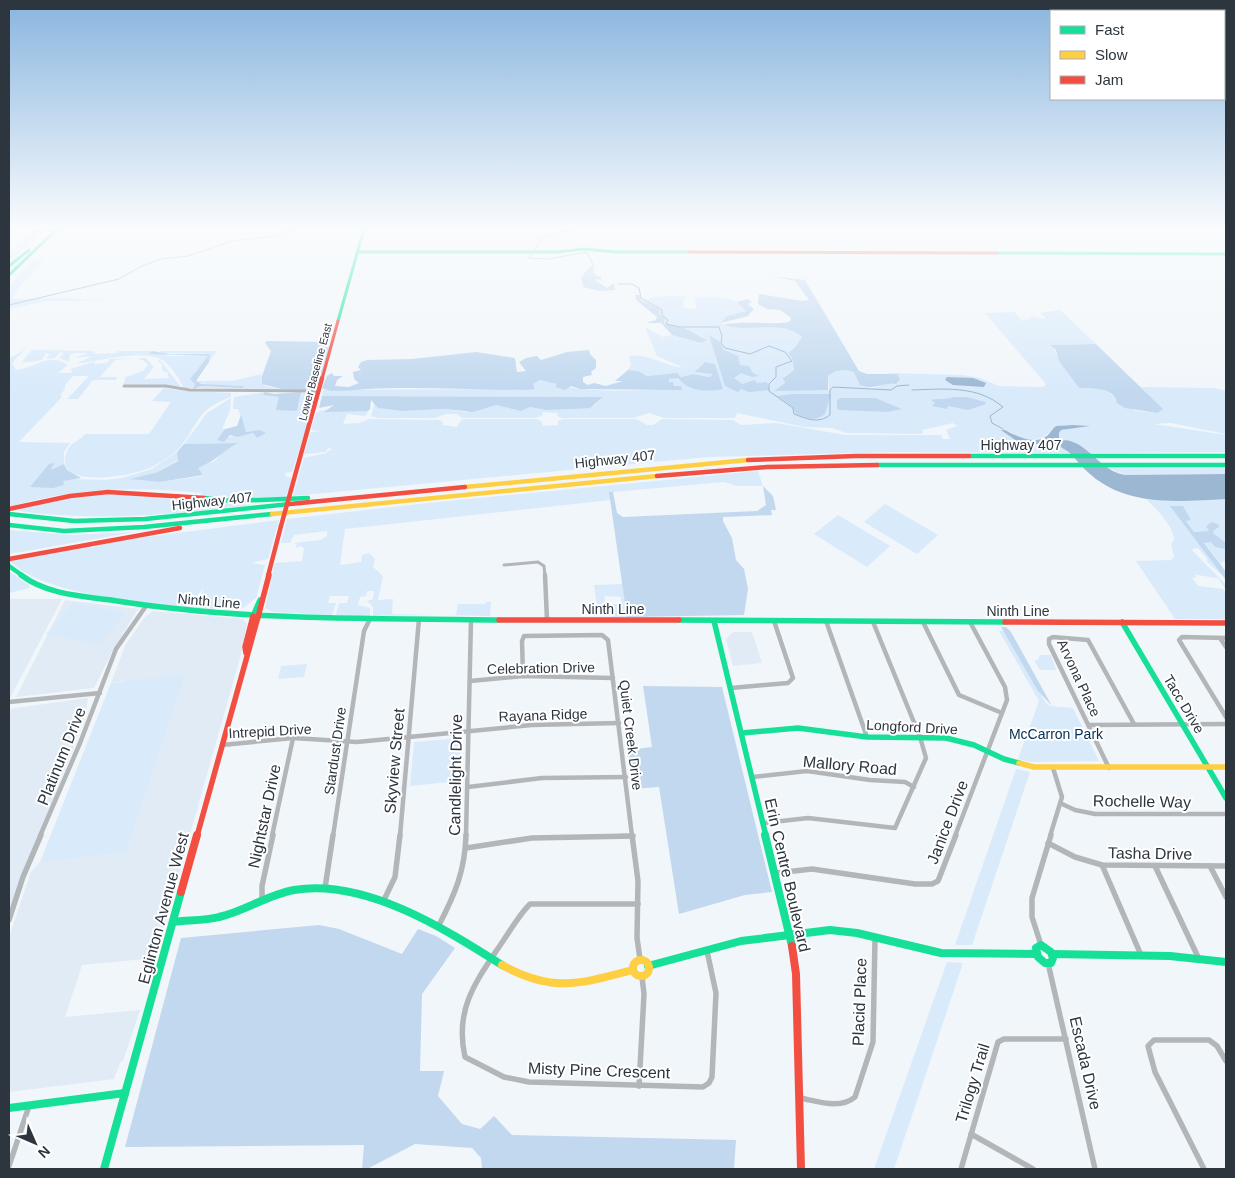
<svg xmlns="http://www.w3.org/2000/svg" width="1235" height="1178" font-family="Helvetica,sans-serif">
<rect width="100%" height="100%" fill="#f1f6fa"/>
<!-- built -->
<g fill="#e0ebf6">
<polygon points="9,599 62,599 9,700"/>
<polygon points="65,600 138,609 112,652 94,688 16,697"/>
<polygon points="153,611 243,619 247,624 240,658 155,958 82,965 65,1017 140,1010 123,1061 121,1061 114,1079 9,1092 9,937 31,872 40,862 125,853 124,681 111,683 126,644 145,617"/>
<polygon points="733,632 752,632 762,663 733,666 726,639"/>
<polygon points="88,698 85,717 9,915 9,709"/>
</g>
<!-- green -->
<g fill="#d9eafb">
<polygon points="34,229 45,229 9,262 9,252"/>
<polygon points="45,259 19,287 12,299 71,298 86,300 167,300 45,301 9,309 9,286 33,260"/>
<path d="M677,296L686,297L683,300L684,308L697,309L694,298C710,297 737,295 746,311L733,314L721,323C745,337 779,316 802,337L796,346L790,350L794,370L784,376L785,383L774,391L829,389L828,376C834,371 850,365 856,374C858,377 859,382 861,386C870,388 876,390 884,383L894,384L897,374H888L891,373L963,375L980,378L999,386L1043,387L1046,384L985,313L1014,312L1023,321L1031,318L1030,316L1045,319V317L1040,313L1060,310L1096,344L1051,345L1079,388L1106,389L1116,399L1135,411L1157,413L1162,409L1141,387L1214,388L1226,391V434L1171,423L1154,424L1226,435V452L1089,453L1074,442L1059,441L1058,434L1061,430L1089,426L1064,425L1053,428C1045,440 1030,443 1016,436C1011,433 1007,429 1001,430L1019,443H1057L1070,453L891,452L708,457L293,496L304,458L326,453L332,449L328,448L326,452L304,454L311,432L324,431L311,430L316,413C328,405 354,415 370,409L365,416L347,414L343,424L360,423L369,419L439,420L443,422L442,425L457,427L461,420L464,419H538L542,422L543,426L558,425V421L564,419H636L647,425H653L662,419L733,420L741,425L776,423L845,435H941L943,439H950L946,430L957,426L953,423L922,430L923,434L846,433L832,428L804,427L737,413L735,418H664L649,413L633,418H562L557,416L558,413L543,412L542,416L535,418H463L456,414H446L435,418H378L371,416L375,402L382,409L401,411L446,409L465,412L496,405L521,411L530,407L543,410L574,409L595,405L603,397L322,396L323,390L535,389L533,384L539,380C554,381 566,388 580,389C596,391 663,392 673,386L668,379L678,378C688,393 705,390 722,389L714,364H703L698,373H712L710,377L693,374L681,377L670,374L647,376L641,375L638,371L628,370L631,365L629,356C649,353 671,369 682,367L657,356L645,327L663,337L672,335L701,343L703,337L664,324L665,318L660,315L658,308L644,302L653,297Z"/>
<path d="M25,349L12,363L16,370C35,368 49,352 68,365L58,373H72L71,369L96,361L94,364L107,363L110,359L136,358L115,360L100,377H117L116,380H93L78,399H67L89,376H73L65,385V389L60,395L62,396L60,399L19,442L70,443L64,452V464L50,470L31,487L71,479L105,480L122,478L152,469L177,452L178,460L158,472L133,479L160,482L203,476L197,468L215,461L223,451L237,443L184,444L207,413L231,398L230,410L222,429H225L218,440C230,436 240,436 253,433L257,438L265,433L260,430L246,432L238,409H233L234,397L265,392L264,395L279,397L297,411L301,392L315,395L316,398L292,472L285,473V476L292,478L286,497L231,499L200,496L202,493C136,486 73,488 9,507V357L14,356Z"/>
<path d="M32,350L94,351L95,354L116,353L118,351H152L150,354L164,353H160L161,351H217L209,362L210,354L168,353L167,356H208L201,367L195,371V384L193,388L201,386L242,388L243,386C228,383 210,388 196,381H232L261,374L265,386L282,389L184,388C180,380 170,363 160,359C142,350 96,361 76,364L93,356L74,358L88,353H75L70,355L69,362L59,358L64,353L60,352L55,358L46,359L50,354L46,353L42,360L21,363Z"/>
<polygon points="140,358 146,358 154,367 144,379 169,378 167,372 162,371 162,364 158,362 160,360 180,386 123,385 126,377 143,371 148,365 143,360 139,360"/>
<path d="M164,388L186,391L231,393V397C191,411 199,430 175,452C168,458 160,463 152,467C134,476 47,492 68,449C71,443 79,441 85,434H149L171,402L152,401Z"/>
<polygon points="1105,467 1226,468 1226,474 1125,475"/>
<polygon points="758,471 763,486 737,486 724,482 613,492 610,493 611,500 345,529 340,565 361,562 362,555 369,553 375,559 373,567 383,576 378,600 393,599 392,614 439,615 373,616 373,607 367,601 373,599 374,591 367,591 366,596 360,597 358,605 370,608 370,616 336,615 339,603 347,603 349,596 330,596 328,603 336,603 332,615 272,612 265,608 275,563 302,561 304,548 300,546 295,549 297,544 294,543 320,540 327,536 327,531 294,535 290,543 281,543 287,519 428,503"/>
<path d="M123,494L252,505C175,514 96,522 19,511C33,498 103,495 123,494Z"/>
<path d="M1226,499V543L1213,533L1214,530L1206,526L1210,531L1194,532L1186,520H1191L1183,506H1171L1225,578L1206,561L1208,560L1198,548L1191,549L1226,585V590L1218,578C1209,578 1204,575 1195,575L1196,578H1192L1198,586L1223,589L1226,593L1225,619H1175L1136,561L1171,560L1174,557L1171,544L1174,540C1173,525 1157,510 1147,500Z"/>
<polygon points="885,504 938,535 917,554 864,522"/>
<polygon points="838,515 890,546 867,567 814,534"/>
<path d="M279,520L268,559L251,563L265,565L256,598L244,607L239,610L196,608L204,587L189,608C141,601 45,596 10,561L91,545V548L115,541Z"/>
<polygon points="9,530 71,535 135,532 9,554"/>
<polygon points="1204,542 1211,542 1215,547 1224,548 1226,546 1226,561 1220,563 1226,572"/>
<polygon points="9,571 30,586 29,588 9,593"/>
<polygon points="623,584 627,617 612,617 612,604 621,604 621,597 605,596 604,606 597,606 594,585"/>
<polygon points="486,602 491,602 490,616 443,615 456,615 458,604 485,604"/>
<polygon points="74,603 125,613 99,644 46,634"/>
<polygon points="999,631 1003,631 1046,703 1050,706 1073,708 1099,761 1030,762 1018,759 1039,701"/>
<polygon points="1040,655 1051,655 1056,670 1040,670 1034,660 1038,660"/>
<polygon points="307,664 304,677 278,679 281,666"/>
<polygon points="185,675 125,853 40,862 111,683"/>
<polygon points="461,738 460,781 410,786 414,742"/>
<polygon points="1016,769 1030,772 972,945 955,945"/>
<polygon points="947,962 963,963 894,1169 874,1169"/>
</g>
<!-- forest -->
<g fill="#c1d8ef">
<polygon points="591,266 595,267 593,271 596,276 602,277 601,280 595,279 596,281 607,288 614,283 615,290 600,291 583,287 581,277"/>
<path d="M771,276L805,280L859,371L867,374H897L900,379L896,384C882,382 874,391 860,385L854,372C845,368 835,370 828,376V390L774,391L785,383L783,378L794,370L792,358L788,353L796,346L802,337C781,318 748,334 724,325C739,320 785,326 790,321L791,318L780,310L767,309L758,304L759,294L803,301L809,300L795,281Z"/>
<polygon points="635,295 640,295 641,300 659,309 660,315 665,318 664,324 684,328 707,340 701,343 672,335 661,323 646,323 656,320 657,317 636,300"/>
<polygon points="748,299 752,302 748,304 754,309 748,316 721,323 727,316 746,311 737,302"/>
<polygon points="709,335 719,341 724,350 738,356 740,365 749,366 753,373 759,376 752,377 741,373 734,378 742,384 755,380 757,383 767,382 769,390 749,392 741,389 738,392 725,386"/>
<polygon points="267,341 328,342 329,349 318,387 314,390 282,389 262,384 262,376 271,351 265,343"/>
<path d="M1096,344L1163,409L1157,413L1125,408L1117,403C1114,386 1092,389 1079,388L1059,361L1056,350L1050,345Z"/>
<path d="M589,350L590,354L596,360V368L591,372L592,375L583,377V382L588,385L594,383L606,386L623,381H615L628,370L638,371L647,376L677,373L681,377L693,374L710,377L712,374L695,372L705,362L715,364L723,389C707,392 688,392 678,378L669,379V382H673L674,386H681L682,390L580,389L571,386L565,390L555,387L557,384L540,380L533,384L535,389L525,390C473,390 419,386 367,389C357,390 328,393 322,388L327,376L332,373L334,376H343L337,380L335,386L349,387L359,383L354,379L353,372L361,370L358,367L361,362L367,360L412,359L476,352L515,358L517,372L526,371L519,362L526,358L537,356L541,360L567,352Z"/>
<polygon points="152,351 169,354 210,354 209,362 196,381 202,384 244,386 242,388 201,386 193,389 195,384 190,379 208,356 149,354"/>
<polygon points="265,392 274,394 301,392 297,411 276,410 279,397 263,395"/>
<path d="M793,394H831L825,414C815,422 807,419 796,414L793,407L777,396Z"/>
<polygon points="322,396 603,397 590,408 574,409 545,410 530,407 521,411 496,405 473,412 446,409 401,411 378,408 371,400 370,409 367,411 324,412 334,405 319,408"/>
<path d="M953,397H967L985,402L986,404L968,410L948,406L947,409L932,406L935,403L931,400C938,398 946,400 953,397Z"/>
<polygon points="841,398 875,398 902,409 888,412 839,410 837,408 837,400"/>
<polygon points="241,415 246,432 260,430 266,433 257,438 253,433 237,437 230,435 224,442 217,440 225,429 237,426"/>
<path d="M238,443C221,452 216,461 198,468L203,475L160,482L130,479L158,472L178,461L177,452L184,444Z"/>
<polygon points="55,463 50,470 64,464 67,470 81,478 63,481 64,485 53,488 30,487 49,464"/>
<polygon points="763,486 773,496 776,510 771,510 772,515 723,517 723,521 732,538 736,560 744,569 748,589 744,615 627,617 609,492 613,492 617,513 623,517 757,511 766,505"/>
<polygon points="1170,506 1183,506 1191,520 1186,521 1194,532 1209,531 1206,526 1212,522 1219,525 1219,527 1214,530 1213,533 1226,543 1225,549 1215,547 1211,542 1204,543 1226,572 1226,580"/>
<polygon points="1001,627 1006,627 1011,632 1052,706 1038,691"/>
<polygon points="643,686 722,687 772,892 745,895 679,914 659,787 633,789 628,750 652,747"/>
<polygon points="319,925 339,929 402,954 418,929 436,936 455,948 422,994 420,1071 444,1071 438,1096 462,1124 480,1129 494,1116 512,1135 736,1140 734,1169 482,1169 481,1158 472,1148 415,1144 367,1169 362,1169 364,1145 125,1147 181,938"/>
</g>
<!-- water -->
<g fill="#9cb7d2">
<polygon points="947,377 973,378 986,383 984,387 953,385 945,380"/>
<path d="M1073,425L1090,426L1061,430L1059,433V441C1084,435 1099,472 1125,475L1226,474V499C1166,502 1113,508 1073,456C1069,451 1062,449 1058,444H1021L1001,430H1005C1016,436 1036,446 1048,435C1051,432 1052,429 1056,426Z"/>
</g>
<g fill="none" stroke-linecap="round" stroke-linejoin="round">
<!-- stream -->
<g stroke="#9cb7d2" stroke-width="1">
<polyline points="534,250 543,237 572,229"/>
<polyline points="532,253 528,258 549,259 587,252 593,265"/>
<path d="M619,284H632L639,288L641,298L662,310V315L668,320L666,324L680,327H719L722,336L721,343L725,348L750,354L769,346L785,352L792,361L776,367V377L769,384V391L793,408L794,414C807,419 818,424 830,415V390L833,387L891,390L897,386L909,385"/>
<polyline points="9,305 119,279 142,266 161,259 188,256 232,241 274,236 294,229"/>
<path d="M912,390C944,389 977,385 1003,407L990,416L992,423L1003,429"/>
</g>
<!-- street-far2 -->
<g stroke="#b3b6b9" stroke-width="3">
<polyline points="124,386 166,386 190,390 319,391"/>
<polyline points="504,565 538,562 544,566 545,576"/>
</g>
<!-- street-far1 -->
<g stroke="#b3b6b9" stroke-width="4.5">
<polyline points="545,575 547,620"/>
<polyline points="826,621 867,737"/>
<polyline points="923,622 959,695 1002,713"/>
<polyline points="1220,638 1226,647"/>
<polyline points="1226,638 1182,637 1179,640 1226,717"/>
<polyline points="523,676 522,641 524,636 602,635 608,640 632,836"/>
<polyline points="470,681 523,676 613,678"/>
<polyline points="731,688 788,683 793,678 774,621"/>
<polyline points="9,702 100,693"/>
<polyline points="1089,725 1226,724"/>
<polyline points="222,745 293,738 357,742 532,725 619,723"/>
<polyline points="1109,768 1049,644 1049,639 1053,637 1088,640 1134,724"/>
<polyline points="753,777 807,771 870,780 905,782 914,787"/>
<polyline points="468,787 542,778 626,777"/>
<polyline points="1060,803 1075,810 1095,814 1226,814"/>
<polyline points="764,823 808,818 895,828 926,758 920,737 873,622"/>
<polyline points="40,836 80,743 116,649 146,606"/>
<polyline points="272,836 293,738"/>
<polyline points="333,836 364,631 370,619"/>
<polyline points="400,836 419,619"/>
<polyline points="466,836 471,620"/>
<polyline points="620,836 633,836"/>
<polyline points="955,836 1007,700 1005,687 970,622"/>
<polyline points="1050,836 1062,797 1053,768"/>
</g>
<!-- street -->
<g stroke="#b3b6b9" stroke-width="5.5">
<polyline points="632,835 638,881 637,938 640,959"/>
<polyline points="1048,843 1075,857 1102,865 1226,866"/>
<polyline points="466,848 532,838 633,836"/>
<polyline points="1102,865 1141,955"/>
<polyline points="1155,866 1199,959"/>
<polyline points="1210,866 1226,897"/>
<polyline points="776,873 812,869 915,884 932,884 938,881 956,835"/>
<polyline points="325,888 333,835"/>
<polyline points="262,898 262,886 273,835"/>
<polyline points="383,902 395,877 400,835"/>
<path d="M638,904H530C519,915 512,928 503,941C477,980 454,1008 465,1057L504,1077L529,1082L703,1087L709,1083L712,1077L716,993L707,951"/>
<polyline points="9,920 23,877 41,835"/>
<path d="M439,925C455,894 465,871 466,835"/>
<polyline points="1041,945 1032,917 1032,898 1051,835"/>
<polyline points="1048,963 1095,1169"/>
<polyline points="639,1086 644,994 642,977"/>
<path d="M800,1098C817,1101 840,1110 855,1097L873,1042L875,938"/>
<polyline points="971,1134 1033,1169"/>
<polyline points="9,1166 29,1106"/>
<polyline points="961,1169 998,1042 1004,1039 1066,1039"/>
<polyline points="1204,1169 1155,1072 1148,1046 1154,1040 1209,1040 1217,1046 1226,1061"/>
</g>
<!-- fast-far3 -->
<g stroke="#16e098" stroke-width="3">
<polyline points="357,252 557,252 584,249 616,252 689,252"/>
<polyline points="997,253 1226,254"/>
<polyline points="9,266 29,250"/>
<polyline points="9,275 57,229"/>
<polyline points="338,321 364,229"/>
</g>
<!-- fast-far2 -->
<g stroke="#16e098" stroke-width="4.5">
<polyline points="969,456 1226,456"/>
<polyline points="877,465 1226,465"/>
<polyline points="204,498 233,501 308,498"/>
<polyline points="9,514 74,521 145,519 290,504"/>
<polyline points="9,525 64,531 144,527 272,514"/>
<polyline points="9,566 23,576"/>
</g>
<!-- fast-far1 -->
<g stroke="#16e098" stroke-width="5.5">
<path d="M21,575C46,594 80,596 111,600C239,621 369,618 499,620"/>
<polyline points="253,616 260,600"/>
<polyline points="679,620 1005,622"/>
<polyline points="714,621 766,836"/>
<polyline points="1122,622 1226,798"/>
<polyline points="742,733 798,728 867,737 946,738 974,745 1004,759 1019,763"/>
</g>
<!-- fast -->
<g stroke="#16e098" stroke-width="8">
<polyline points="765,835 792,946"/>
<path d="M173,922C188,920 204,921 219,917C245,911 267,895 294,890C365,878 445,929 502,965"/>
<polygon points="1041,945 1051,952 1053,958 1051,963 1045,963 1038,957 1036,948"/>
<polyline points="1052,954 1170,956 1226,962"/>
<polyline points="648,966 741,941 830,930 857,933 941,953 1036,954"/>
<polyline points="9,1108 125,1093"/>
<polyline points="104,1169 181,892"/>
</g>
<!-- slow-far2 -->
<g stroke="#ffcf43" stroke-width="4.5">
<polyline points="465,487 748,460"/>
<polyline points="272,514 657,476"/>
</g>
<!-- slow-far1 -->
<polyline stroke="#ffcf43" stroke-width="5.5" points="1019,763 1034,767 1226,767"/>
<!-- slow -->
<g stroke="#ffcf43" stroke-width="8">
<circle cx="641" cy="968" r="8"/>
<path d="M502,965C553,993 580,984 633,970"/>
</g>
<!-- jam-far3 -->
<g stroke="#f24e42" stroke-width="3">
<polyline points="689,252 997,253"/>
<polyline points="322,379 338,321"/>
</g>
<!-- jam-far2 -->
<g stroke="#f24e42" stroke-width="4.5">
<polyline points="748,460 856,456 969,456"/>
<polyline points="657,476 767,467 877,465"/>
<polyline points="291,490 322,378"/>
<polyline points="290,504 465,487"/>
<polyline points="9,509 70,496 108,492 204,498"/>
<polyline points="9,559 180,528"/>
<polyline points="268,576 281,526"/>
</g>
<!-- jam-far1 -->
<g stroke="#f24e42" stroke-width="5.5">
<polyline points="258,617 269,575"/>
<polyline points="499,620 679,620"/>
<polyline points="1005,622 1226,623"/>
<polyline points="246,653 245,647 253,616"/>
<polyline points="197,836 258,617"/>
</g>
<!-- jam -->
<g stroke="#f24e42" stroke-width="8">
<polyline points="181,892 197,835"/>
<polyline points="792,946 796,974 801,1169"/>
</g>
<!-- jam-bridge -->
<polyline stroke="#f24e42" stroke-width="4.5" points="281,526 291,490"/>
</g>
<!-- sky -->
<linearGradient id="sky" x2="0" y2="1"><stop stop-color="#89b5df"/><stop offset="0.58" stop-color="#f9fbfd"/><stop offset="1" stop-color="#f9fbfd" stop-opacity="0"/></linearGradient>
<rect width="1235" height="393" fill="url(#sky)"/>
<g text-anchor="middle" stroke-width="4" stroke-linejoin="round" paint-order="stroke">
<!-- far-street labels -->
<g font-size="11" fill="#2d353e" stroke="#fff">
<text transform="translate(315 372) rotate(-75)" y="4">Lower Baseline East</text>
</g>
<!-- street labels -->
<g font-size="14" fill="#2d353e" stroke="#fff">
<text x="1021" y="450">Highway 407</text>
<text transform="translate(615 459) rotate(-6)" y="5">Highway 407</text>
<text transform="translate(212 501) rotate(-6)" y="5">Highway 407</text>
<text transform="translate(209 601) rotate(5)" y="5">Ninth Line</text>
<text x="613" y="614">Ninth Line</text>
<text x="1018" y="616">Ninth Line</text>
<text transform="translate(541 668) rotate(-1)" y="5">Celebration Drive</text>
<text transform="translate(1079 678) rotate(65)" y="5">Arvona Place</text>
<text transform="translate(1184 704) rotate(59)" y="5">Tacc Drive</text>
<text transform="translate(543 715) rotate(-2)" y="5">Rayana Ridge</text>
<text transform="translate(912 727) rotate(3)" y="5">Longford Drive</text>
<text transform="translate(270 731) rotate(-3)" y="5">Intrepid Drive</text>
<text transform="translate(631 735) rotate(83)" y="5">Quiet Creek Drive</text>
<text transform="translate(335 751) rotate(-82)" y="5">Stardust Drive</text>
</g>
<!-- park labels -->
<g font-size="14" fill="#022e52" stroke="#fff">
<text x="1056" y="739">McCarron Park</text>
</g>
<!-- near-street labels -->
<g font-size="16" fill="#2d353e" stroke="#fff">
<text transform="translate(61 756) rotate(-68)" y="6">Platinum Drive</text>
<text transform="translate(394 761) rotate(-85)" y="6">Skyview Street</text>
<text transform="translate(850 765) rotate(5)" y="6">Mallory Road</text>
<text transform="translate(455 775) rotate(-89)" y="6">Candlelight Drive</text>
<text transform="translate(1142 801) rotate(1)" y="6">Rochelle Way</text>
<text transform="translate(264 816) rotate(-78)" y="6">Nightstar Drive</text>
<text transform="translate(947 822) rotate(-69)" y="6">Janice Drive</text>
<text transform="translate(1150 853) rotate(1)" y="6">Tasha Drive</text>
<text transform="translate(788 875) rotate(77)" y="6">Erin Centre Boulevard</text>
<text transform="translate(163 908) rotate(-75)" y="6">Eglinton Avenue West</text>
<text transform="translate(859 1002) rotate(-88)" y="6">Placid Place</text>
<text transform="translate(1086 1063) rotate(77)" y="6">Escada Drive</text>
<text transform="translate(599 1070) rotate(2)" y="6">Misty Pine Crescent</text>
<text transform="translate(972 1083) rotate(-73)" y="6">Trilogy Trail</text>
</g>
</g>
<!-- border -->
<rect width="1235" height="1178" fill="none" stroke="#2d353e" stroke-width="20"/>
<!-- legend -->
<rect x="1050" y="10" width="175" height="90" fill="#ffffff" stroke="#abaeb2"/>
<rect x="1060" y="26" width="25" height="8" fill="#16e098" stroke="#abaeb2"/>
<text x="1095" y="35" font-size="15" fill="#2d353e">Fast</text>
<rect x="1060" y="51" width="25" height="8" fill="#ffcf43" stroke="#abaeb2"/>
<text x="1095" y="60" font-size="15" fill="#2d353e">Slow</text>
<rect x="1060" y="76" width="25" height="8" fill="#f24e42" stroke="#abaeb2"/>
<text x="1095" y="85" font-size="15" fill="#2d353e">Jam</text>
<!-- north arrow -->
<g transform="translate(35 1143) rotate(135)" stroke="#ffffff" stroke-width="4" paint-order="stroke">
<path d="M0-4L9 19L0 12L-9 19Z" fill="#2d353e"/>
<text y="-8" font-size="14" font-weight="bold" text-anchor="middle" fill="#2d353e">N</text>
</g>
</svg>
